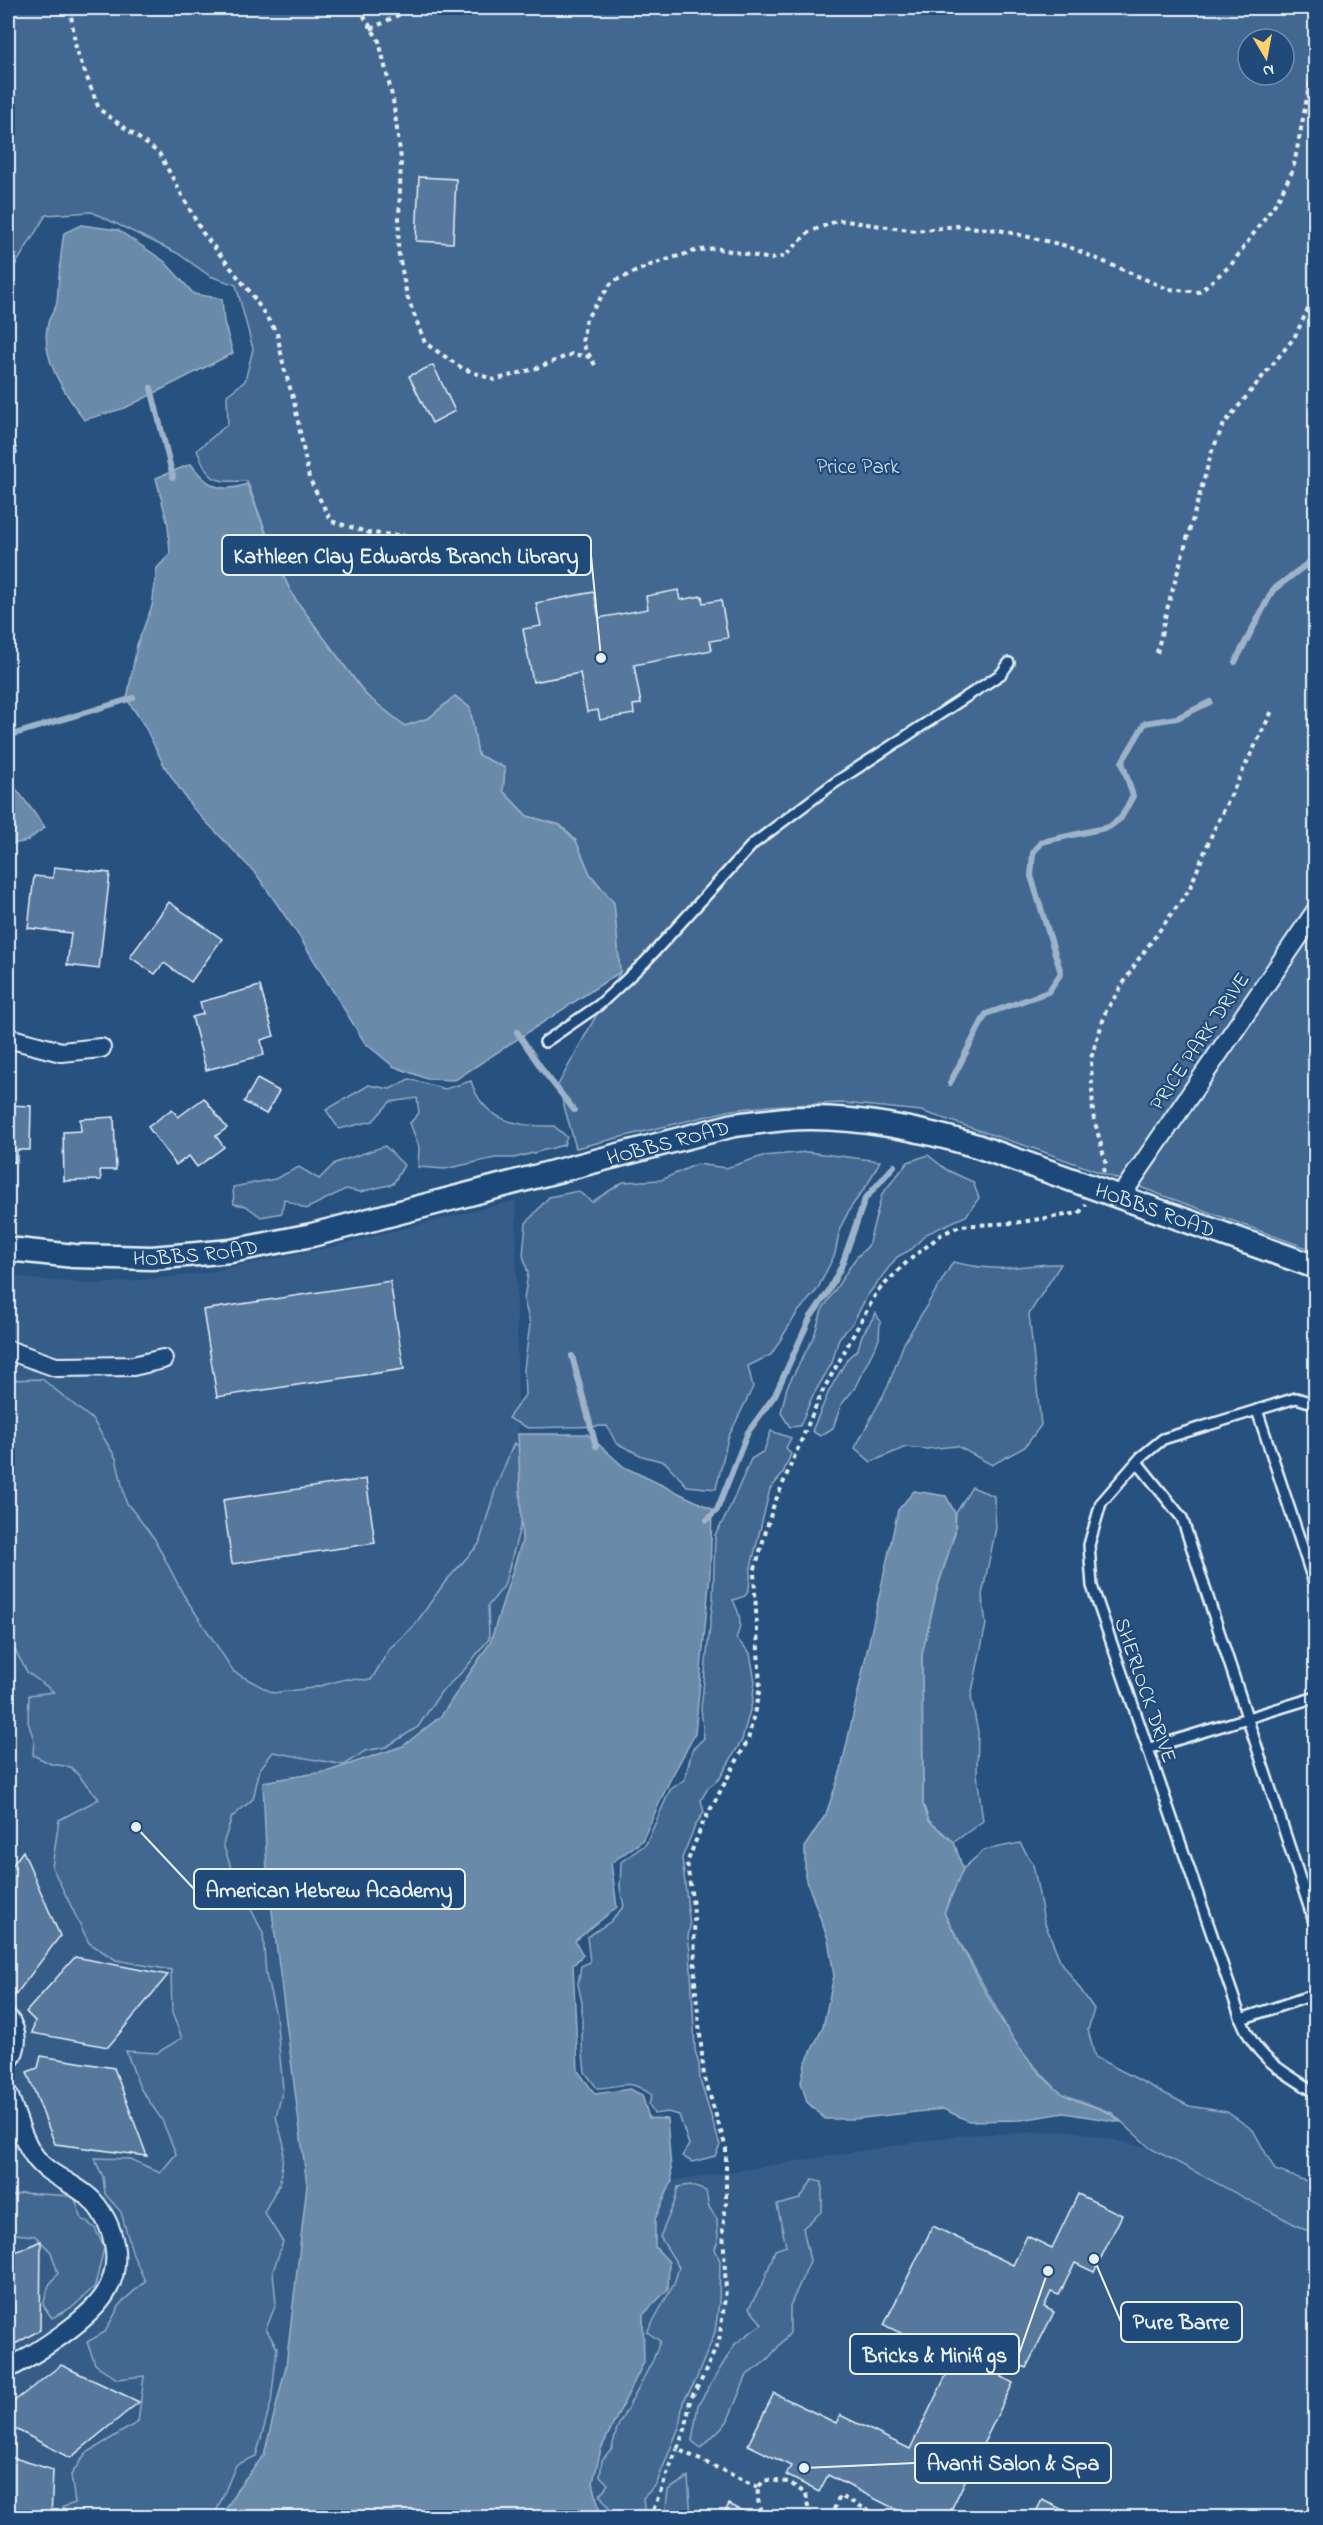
<svg xmlns="http://www.w3.org/2000/svg" width="1323" height="2525" font-family="'Indie Flower',sans-serif">
<rect width="100%" height="100%" fill="#27517f"/>
<filter id="ink" filterUnits="userSpaceOnUse"><feTurbulence type="fractalNoise" baseFrequency=".0167" numOctaves="2"/><feDisplacementMap in="SourceGraphic" scale="12" xChannelSelector="R" yChannelSelector="G"/><feConvolveMatrix kernelMatrix="1 2 1 2 8 2 1 2 1" color-interpolation-filters="sRGB"/></filter>
<g filter="url(#ink)">
<!-- built -->
<g fill="#355d88">
<polygon points="516,1200 518,1434 522,1541 490,1643 441,1716 403,1746 329,1771 263,1782 267,1872 307,2185 286,2366 264,2455 237,2489 222,2517 8,2517 8,1274 32,1279 99,1284 200,1274 334,1246"/>
<polygon points="1073,2131 1150,2148 1315,2235 1315,2517 601,2518 593,2482 601,2449 644,2362 643,2315 668,2289 655,2247 655,2219 672,2181 961,2135"/>
</g>
<!-- green -->
<g fill="#436891" stroke="#96acc4" stroke-width="1.5" fill-rule="evenodd">
<path d="M8,8H1315V1251L1041,1151L921,1111L843,1103L769,1106L732,1110L576,1148L558,1085L620,972L614,903L590,874L576,841L560,825L527,816L503,791L505,768L478,755L470,708L455,696L429,718L405,726L366,695L293,596L279,567L247,481C214,482 209,482 197,450L228,424L227,395L245,381L253,349L236,285L210,276L177,253L92,212L46,215L8,277ZM1248,39H1284V75H1248Z"/>
<path d="M409,1079L445,1089L471,1081C483,1121 517,1127 554,1126L567,1137L564,1145L514,1158H495L445,1169L418,1167L419,1147L410,1123L419,1113L417,1098L390,1102L373,1121L339,1129L326,1110L369,1085L390,1089Z"/>
<polygon points="385,1146 404,1165 393,1184 360,1192 346,1189 306,1209 284,1199 282,1213 261,1217 246,1206 234,1204 233,1187 275,1179 299,1167 319,1179 335,1163"/>
<polygon points="807,1152 880,1161 867,1185 851,1207 840,1228 835,1254 817,1290 797,1313 771,1355 748,1366 753,1387 728,1438 716,1489 687,1486 665,1462 642,1456 616,1443 607,1426 528,1428 508,1418 525,1395 524,1369 530,1324 524,1300 528,1273 523,1255 526,1223 549,1197 578,1191 592,1202 623,1182 661,1180 697,1164 726,1168 763,1156"/>
<polygon points="928,1155 947,1170 973,1182 979,1198 966,1216 926,1234 912,1249 897,1257 867,1296 853,1323 839,1338 832,1363 812,1397 800,1426 790,1427 781,1413 787,1387 814,1336 822,1310 855,1259 868,1246 882,1194 908,1162"/>
<path d="M953,1262C970,1266 987,1269 1005,1268C1024,1267 1041,1263 1061,1264L1029,1314L1041,1425L1025,1447L992,1465L957,1446L926,1449L906,1447L871,1462L855,1448L888,1386L904,1343Z"/>
<polygon points="876,1313 880,1322 879,1339 854,1389 841,1405 833,1428 820,1436 812,1431 829,1391 848,1358 858,1349 862,1335"/>
<polygon points="42,1379 93,1420 116,1458 126,1502 154,1538 183,1594 234,1672 273,1693 312,1688 346,1679 371,1680 390,1648 414,1626 445,1582 479,1544 496,1487 514,1443 538,1461 504,1586 488,1606 489,1639 465,1669 441,1692 418,1727 386,1747 365,1751 344,1765 273,1752 260,1769 253,1799 232,1817 223,1844 234,1876 263,1933 266,1975 276,2015 283,2089 276,2117 284,2145 280,2183 264,2212 283,2242 273,2271 276,2304 266,2329 277,2348 271,2403 256,2456 236,2465 214,2517 63,2517 63,2507 75,2503 71,2475 85,2454 138,2422 144,2376 117,2379 95,2364 87,2342 105,2332 121,2303 145,2281 133,2255 121,2212 105,2194 103,2177 94,2158 131,2159 160,2173 176,2154 162,2120 140,2088 126,2051 157,2053 182,2038 172,2013 171,1970 116,1960 89,1943 52,1867 59,1820 99,1799 71,1767 51,1764 33,1755 34,1740 28,1722 29,1695 54,1692 27,1672 8,1637 8,1380"/>
<path d="M771,1431L791,1438L786,1448L791,1454L782,1475L770,1489L751,1567L749,1589L745,1596L733,1600C740,1614 743,1624 736,1638L750,1653L755,1681L752,1703L742,1740L720,1778L708,1788L701,1800L704,1812L695,1826L682,1858L690,1926L688,1937L690,1951L695,2050L699,2064L700,2080L720,2145L715,2156L692,2162L682,2156L689,2145L679,2115L667,2112L654,2114L649,2104L652,2095C625,2077 626,2087 597,2088L585,2072L582,2044V2003L578,1984L581,1966L590,1962L587,1937L610,1922L624,1906L620,1888L621,1862L646,1844L670,1790L685,1779L692,1750L704,1738L701,1708L713,1598L715,1535L726,1516L751,1459L764,1451Z"/>
<polygon points="972,1487 994,1496 996,1528 982,1595 986,1624 971,1697 978,1732 977,1774 983,1821 954,1842 929,1821 923,1804 922,1654 938,1586 955,1532 956,1513"/>
<polygon points="1020,1843 1033,1864 1044,1921 1060,1960 1094,2009 1088,2030 1095,2057 1189,2106 1227,2112 1253,2130 1275,2170 1315,2184 1315,2235 1150,2148 1112,2113 1060,2093 1019,2050 944,1913 963,1869 984,1850"/>
<polygon points="812,2180 822,2182 822,2211 803,2228 810,2261 790,2306 790,2333 766,2361 747,2375 727,2422 701,2448 692,2441 698,2405 735,2344 762,2324 749,2308 764,2281 775,2250 786,2246 777,2205 800,2199"/>
<polygon points="690,2185 706,2191 709,2207 717,2219 718,2240 715,2249 720,2261 719,2303 715,2332 695,2382 683,2402 679,2427 656,2485 643,2498 645,2517 609,2517 610,2510 600,2495 608,2484 600,2476 602,2460 612,2448 617,2428 653,2360 660,2341 647,2332 674,2284 679,2267 660,2237 675,2201 678,2187"/>
<polygon points="22,2193 74,2196 82,2219 95,2228 104,2248 95,2286 74,2306 52,2318 43,2305 49,2285 58,2273 51,2252 35,2236 14,2234 8,2240 8,2198"/>
<polygon points="688,2477 691,2517 665,2517 668,2490"/>
</g>
<!-- water -->
<g fill="#6b8aaa" stroke="#9db3c9" stroke-width="1.5">
<path d="M81,225L118,230L164,261L194,294L222,299L224,322L233,353L125,408L84,420C66,394 39,358 48,323C49,316 56,310 57,302C59,279 60,256 64,233Z"/>
<path d="M191,464C207,486 220,494 247,484L279,567L293,596L366,695L405,726L429,718L455,696L470,708L478,755L505,768L503,791L527,816L560,825L576,841L590,874L614,903L620,972L455,1080L427,1079L393,1066L365,1043L299,936L257,875L192,807L165,767L144,725L127,699L137,645L152,606L157,568L170,554L168,525L156,478Z"/>
<polygon points="8,770 11,782 45,827 27,841 8,845"/>
<polygon points="518,1434 587,1434 624,1467 712,1509 710,1574 695,1734 669,1782 642,1841 611,1863 617,1907 575,1941 583,1955 573,1965 578,2071 595,2094 630,2089 642,2095 649,2118 667,2119 672,2181 655,2219 655,2247 669,2262 668,2289 643,2315 644,2362 601,2449 593,2482 601,2517 222,2517 237,2489 264,2455 286,2366 307,2185 267,1872 263,1782 329,1771 403,1746 441,1716 490,1643 522,1541"/>
<path d="M914,1491L946,1496L955,1513V1532L938,1586L922,1654L923,1804L929,1821L954,1842L963,1869L944,1913C974,1968 1010,2053 1059,2091C1077,2106 1104,2104 1120,2122L1064,2113L1021,2120L969,2121L943,2109L854,2119H825L807,2102L801,2082L805,2064L823,2027L834,1976L828,1939L805,1876V1846L826,1814L841,1770L898,1510Z"/>
</g>
<g fill="none" stroke-linecap="round" stroke-linejoin="round">
<!-- stream -->
<g stroke="#9db3c9" stroke-width="6">
<polyline points="151,388 173,477"/>
<polyline points="1235,662 1273,590 1316,557"/>
<polyline points="8,736 133,698"/>
<polyline points="517,1032 544,1072 574,1110"/>
<polyline points="950,1083 986,1014 1048,992 1061,973 1031,876 1033,853 1041,842 1109,827 1121,818 1133,796 1122,762 1145,723 1177,718 1210,702"/>
<polyline points="572,1356 596,1446"/>
<polyline points="707,1520 717,1510 748,1432 775,1395 810,1318 827,1294 841,1267 865,1199 894,1166"/>
</g>
</g>
<!-- building -->
<g fill="#57789d" stroke="#e8f1f8" stroke-width="1.5">
<polygon points="419,177 456,179 453,243 416,241"/>
<polygon points="433,365 455,411 432,423 409,376"/>
<polygon points="8,416 17,453 8,456"/>
<polygon points="678,590 680,600 702,596 703,603 721,600 728,638 710,641 712,650 634,665 641,704 633,705 634,714 600,720 598,710 587,712 580,673 533,682 523,629 541,626 536,603 594,592 599,618 648,609 646,596"/>
<polygon points="54,867 110,873 99,969 67,965 71,933 28,928 34,876 53,878"/>
<polygon points="169,902 222,939 191,982 164,963 155,974 130,957"/>
<polygon points="260,986 274,1036 261,1040 264,1055 206,1070 192,1017 203,1014 200,1002"/>
<polygon points="257,1079 279,1091 266,1114 244,1102"/>
<polygon points="204,1098 227,1128 216,1136 224,1147 197,1167 189,1156 176,1165 148,1127 172,1109 178,1117"/>
<polygon points="8,1105 31,1106 30,1150 17,1150 17,1162 8,1162"/>
<polygon points="114,1117 116,1170 100,1170 101,1180 64,1181 63,1132 81,1131 80,1119"/>
<polygon points="390,1281 404,1369 217,1397 203,1310"/>
<polygon points="366,1479 375,1543 232,1564 223,1500"/>
<polygon points="23,1851 60,1936 14,1997 8,1993 8,1871"/>
<polygon points="75,1957 168,1975 108,2047 32,2033 35,2021 26,2012"/>
<polygon points="41,2056 114,2068 147,2156 55,2144 27,2072 38,2068"/>
<polygon points="1078,2194 1122,2215 1094,2272 1075,2263 1059,2295 1051,2292 1044,2307 1054,2312 1026,2368 1010,2361 1002,2377 1013,2383 947,2518 913,2518 828,2475 819,2492 786,2475 791,2466 748,2445 774,2393 836,2423 840,2415 910,2449 954,2359 884,2325 933,2226 1013,2265 1027,2236 1052,2248"/>
<polygon points="41,2241 40,2330 8,2348 8,2255"/>
<polygon points="61,2365 139,2402 70,2458 8,2425 8,2406"/>
<polygon points="8,2456 53,2470 51,2518 8,2518"/>
<polygon points="1042,2500 1080,2518 1033,2518"/>
<polygon points="729,2504 756,2518 722,2518"/>
</g>
<g fill="none" stroke-linecap="round" stroke-linejoin="round">
<defs>
<g id="service">
<polyline points="545,1042 599,1005 645,962 753,844 833,784 1001,674 1009,663"/>
<path d="M1316,1404L1296,1398L1163,1439L1141,1457L1101,1503L1089,1545L1092,1586L1241,2019C1257,2060 1281,2070 1316,2093"/>
<polyline points="1257,1410 1316,1589"/>
<polyline points="1137,1462 1182,1518 1316,1928"/>
<polyline points="1147,1749 1316,1697"/>
<polyline points="1241,2019 1316,1994"/>
</g>
<g id="minor">
<polyline points="8,1038 61,1052 101,1048"/>
<polyline points="1120,1197 1316,911"/>
<polyline points="8,1350 56,1367 133,1366 163,1359"/>
<path d="M8,2018C18,2032 19,2047 8,2062"/>
<path d="M8,2094C16,2115 22,2139 35,2157C49,2177 77,2183 93,2201C115,2226 124,2264 105,2294C88,2321 36,2353 8,2369"/>
</g>
<g id="tertiary">
<path id="s1" d="M8,1249L74,1256L152,1258L231,1251L312,1235L734,1125C751,1123 768,1121 785,1119C849,1114 916,1128 977,1146L1316,1267"/>
</g>
</defs>
<!-- service casing -->
<use href="#service" stroke="#e8f1f8" stroke-width="14"/>
<!-- minor casing -->
<use href="#minor" stroke="#e8f1f8" stroke-width="22"/>
<!-- tertiary casing -->
<use href="#tertiary" stroke="#e8f1f8" stroke-width="27"/>
<!-- path -->
<g stroke="#e8f1f8" stroke-width="4" stroke-dasharray="4.5 4.5" stroke-linecap="butt">
<polyline points="70,8 76,49 99,109 159,153 202,232 250,292 277,333 284,368 294,401 309,478 331,521 370,533 511,544"/>
<polyline points="359,8 379,41 393,100 401,159 398,250 407,296 425,343 462,368 494,380 534,369 572,354 590,357"/>
<polyline points="371,29 412,8"/>
<polyline points="595,365 582,343 586,319 612,282 653,264 695,251 715,248 771,259 785,256 809,232 839,220 916,231 957,226 999,230 1067,246 1168,289 1199,292 1231,265 1277,201 1293,170 1316,51"/>
<polyline points="1157,653 1166,613 1212,451 1224,424 1294,338 1316,293"/>
<polyline points="1103,1172 1106,1164 1093,1115 1091,1058 1106,1011 1138,960 1189,890 1212,834 1272,711"/>
<polyline points="758,2487 677,2449 686,2427 690,2400 702,2379 719,2341 726,2290 723,2229 726,2203 726,2148 704,2076 695,1982 694,1913 687,1863 702,1825 748,1740 760,1688 754,1572 773,1507 821,1394 877,1292 907,1262 942,1234 960,1226 1014,1223 1079,1213 1086,1204"/>
<polyline points="809,2513 819,2518"/>
<polyline points="650,2518 677,2449"/>
<path d="M769,2518C758,2510 757,2500 758,2487L765,2480L789,2482L806,2494L809,2513L804,2518"/>
<polyline points="830,2518 840,2496 884,2518"/>
</g>
<!-- service -->
<use href="#service" stroke="#1f4a7a" stroke-width="9"/>
<!-- minor -->
<use href="#minor" stroke="#1f4a7a" stroke-width="18"/>
<!-- tertiary -->
<use href="#tertiary" stroke="#1f4a7a" stroke-width="22"/>
</g>
</g>
<g text-anchor="middle" stroke-width="4.5" stroke-linejoin="round" paint-order="stroke">
<!-- park labels -->
<g font-size="21" fill="#d8e3ee" stroke="#1f4a7a">
<text x="858" y="473">Price Park</text>
</g>
<!-- street labels -->
<g font-size="21" fill="#e8f1f8" stroke="#1f4a7a">
<text transform="translate(1199 1041) rotate(-56)" y="7">PRICE PARK DRIVE</text>
<text dy="7" stroke="none"><textPath href="#s1" startOffset="674">HOBBS ROAD</textPath></text>
<text dy="7" stroke="none"><textPath href="#s1" startOffset="1178">HOBBS ROAD</textPath></text>
<text dy="7" stroke="none"><textPath href="#s1" startOffset="188">HOBBS ROAD</textPath></text>
<text transform="translate(1146 1690) rotate(71)" y="7">SHERLOCK DRIVE</text>
</g>
</g>
<!-- callouts -->
<path fill="none" stroke="#e8f1f8" stroke-width="2" d="M601 658L591 555M136 1827L194 1889M1094 2259L1121 2322M1048 2271L1019 2354M804 2468L915 2463"/>
<g fill="#e8f1f8" stroke="#1f4a7a" stroke-width="2">
<circle cx="601" cy="658" r="6"/>
<circle cx="136" cy="1827" r="6"/>
<circle cx="1094" cy="2259" r="6"/>
<circle cx="1048" cy="2271" r="6"/>
<circle cx="804" cy="2468" r="6"/>
</g>
<g fill="#1f4a7a" stroke="#e8f1f8" stroke-width="2">
<rect x="222" y="535" width="369" height="40" rx="6"/>
<rect x="194" y="1869" width="271" height="40" rx="6"/>
<rect x="1121" y="2302" width="121" height="40" rx="6"/>
<rect x="850" y="2334" width="169" height="40" rx="6"/>
<rect x="915" y="2443" width="196" height="40" rx="6"/>
</g>
<g font-size="22" text-anchor="middle" font-weight="bold" fill="#e8f1f8">
<text x="406" y="563">Kathleen Clay Edwards Branch Library</text>
<text x="329" y="1897">American Hebrew Academy</text>
<text x="1181" y="2329">Pure Barre</text>
<text x="935" y="2362">Bricks &amp; Minifigs</text>
<text x="1013" y="2470">Avanti Salon &amp; Spa</text>
</g>
<!-- margin -->
<rect width="1323" height="2525" fill="none" stroke="#1f4a7a" stroke-width="30"/>
<rect x="15" y="15" width="1293" height="2495" fill="none" stroke="#e8f1f8" stroke-width="2" filter="url(#ink)"/>
<!-- north arrow -->
<g transform="translate(1266 57) rotate(170)"><circle r="28" fill="#1f4a7a" stroke="#6f8dac" stroke-width="1.5"/>
<path d="M0-4.5L10 22L0 15L-10 22Z" fill="#ffd166"/>
<text y="-9" font-size="16" font-weight="bold" text-anchor="middle" fill="#e8f1f8">N</text>
</g>
</svg>
